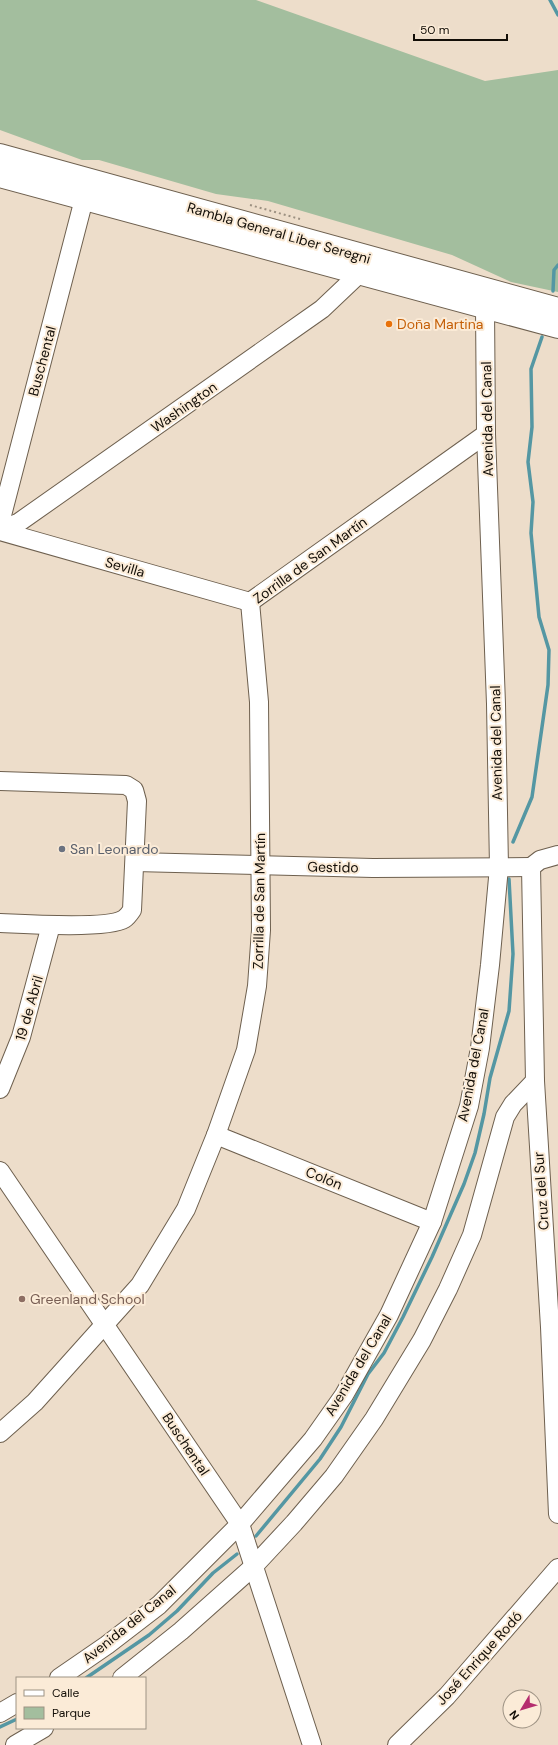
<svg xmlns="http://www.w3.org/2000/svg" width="558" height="1745" font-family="'DM Sans',sans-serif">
<rect width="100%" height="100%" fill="#edddca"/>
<!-- green -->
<polygon fill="#a3be9e" points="0,0 256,0 485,81 558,70 558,292 511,282 452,255 268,201 216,194 99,160 82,160 0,130"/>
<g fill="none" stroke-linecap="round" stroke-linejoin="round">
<!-- stream -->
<g stroke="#5497a3" stroke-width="3.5">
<polyline points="550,0 558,15"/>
<polyline points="553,291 554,270 558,265"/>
<polyline points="513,842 532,797 548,685 549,650 539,617 531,533 533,502 528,462 532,427 531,369 542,337"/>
<polyline points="256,1536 320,1459 341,1427 368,1374 384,1353 403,1317 432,1257 464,1184 475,1153 484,1114 490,1078 509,1011 513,954 509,879"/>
<polyline points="86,1678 149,1635 177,1611 213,1573 237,1554"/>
<polyline points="0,1727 17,1719"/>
</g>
<defs>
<g id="minor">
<polyline points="0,523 84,199"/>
<polyline points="0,530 18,523 322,309 360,273"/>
<polyline points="0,531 250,602"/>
<polyline points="250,602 486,434"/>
<path d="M0,781L126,785L134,790L137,801L132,910C130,913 127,917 124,919C109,929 22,924 0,923"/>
<polyline points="135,862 373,868 531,867"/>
<polyline points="531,867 535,1081 550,1327 558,1514"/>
<polyline points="531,867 540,860 558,855"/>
<polyline points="0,1089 21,1037 51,925"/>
<polyline points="216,1135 432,1222"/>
<polyline points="0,1171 240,1524 312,1745"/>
<polyline points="0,1433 35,1402 140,1285 186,1209 216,1135 246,1050 257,986 261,930 259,702 250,602"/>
<polyline points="59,1678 107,1645 159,1605 240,1524 313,1439 344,1395 389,1315 432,1222 469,1106 480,1048 490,965 499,867 496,704 486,434 485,307"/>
<polyline points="122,1678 181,1631 253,1567 294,1523 334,1476 374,1419 422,1340 448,1289 472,1235 505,1117 513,1104 535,1081"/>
<polyline points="0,1713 17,1703"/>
<polyline points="15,1745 44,1728"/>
<polyline points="397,1745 447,1696 558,1568"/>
</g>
<g id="major">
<polyline points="0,155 558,309"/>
<polyline points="0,176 558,327"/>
</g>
</defs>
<!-- minor casing -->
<use href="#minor" stroke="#6e604f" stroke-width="20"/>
<!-- major casing -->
<use href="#major" stroke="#6e604f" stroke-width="24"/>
<!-- path -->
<polyline stroke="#9c9081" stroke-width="2" stroke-dasharray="2 3" stroke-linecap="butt" points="250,205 300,219"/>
<!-- minor -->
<use href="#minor" stroke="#fff" stroke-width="18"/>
<!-- major -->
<use href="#major" stroke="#fff" stroke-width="22"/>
</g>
<!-- markers -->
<circle fill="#e8710a" stroke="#fbebd7" stroke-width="1.5" cx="389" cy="324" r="4"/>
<circle fill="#6b7280" stroke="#fbebd7" stroke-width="1.5" cx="62" cy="849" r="4"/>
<circle fill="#8d6e63" stroke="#fbebd7" stroke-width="1.5" cx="22" cy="1299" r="4"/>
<g text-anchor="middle" stroke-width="4" stroke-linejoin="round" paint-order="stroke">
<!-- street labels -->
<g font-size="14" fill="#130e07" stroke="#fbebd7">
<text transform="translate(279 233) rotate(16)" y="5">Rambla General Liber Seregni</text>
<text transform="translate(42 361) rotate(-75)" y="5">Buschental</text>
<text transform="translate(184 407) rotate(-35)" y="5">Washington</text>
<text transform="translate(487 419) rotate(-91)" y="5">Avenida del Canal</text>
<text transform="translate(310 560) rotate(-36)" y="5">Zorrilla de San Martín</text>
<text transform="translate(125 567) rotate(16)" y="5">Sevilla</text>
<text transform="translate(496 743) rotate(-91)" y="5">Avenida del Canal</text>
<text transform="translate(333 867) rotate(1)" y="5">Gestido</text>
<text transform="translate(259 901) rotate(-89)" y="5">Zorrilla de San Martín</text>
<text transform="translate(29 1008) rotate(-74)" y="5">19 de Abril</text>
<text transform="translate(473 1065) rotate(-79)" y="5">Avenida del Canal</text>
<text transform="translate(324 1178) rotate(22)" y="5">Colón</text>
<text transform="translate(541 1191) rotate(-94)" y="5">Cruz del Sur</text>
<text transform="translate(358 1365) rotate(-59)" y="5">Avenida del Canal</text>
<text transform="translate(186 1444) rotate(56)" y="5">Buschental</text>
<text transform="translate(129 1624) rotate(-39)" y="5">Avenida del Canal</text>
<text transform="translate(479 1658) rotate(-48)" y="5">José Enrique Rodó</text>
</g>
<!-- food labels -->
<g font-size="14" fill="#c56008" stroke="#fbebd7" text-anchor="start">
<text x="397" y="329">Doña Martina</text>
</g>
<!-- worship labels -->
<g font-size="14" fill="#5b616d" stroke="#fbebd7" text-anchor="start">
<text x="70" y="854">San Leonardo</text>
</g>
<!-- education labels -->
<g font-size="14" fill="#785e54" stroke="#fbebd7" text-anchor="start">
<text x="30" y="1304">Greenland School</text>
</g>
</g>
<!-- legend -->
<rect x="16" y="1677" width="130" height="52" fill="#fbebd7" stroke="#9e9384"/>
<rect x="24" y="1690" width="20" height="6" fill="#ffffff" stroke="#9e9384"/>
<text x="52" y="1697" font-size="12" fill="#130e07">Calle</text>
<rect x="24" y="1707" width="20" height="12" fill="#a3be9e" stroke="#9e9384"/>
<text x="52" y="1717" font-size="12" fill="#130e07">Parque</text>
<!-- north arrow -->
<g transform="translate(522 1709) rotate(232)"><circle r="19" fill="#fbebd7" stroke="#9e9384"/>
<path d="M0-3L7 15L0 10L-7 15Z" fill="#b52d6e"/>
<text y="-6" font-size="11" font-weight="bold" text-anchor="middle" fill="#130e07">N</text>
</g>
<!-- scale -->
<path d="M414 34v6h93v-6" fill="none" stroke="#130e07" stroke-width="2"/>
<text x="420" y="34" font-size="12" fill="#130e07" stroke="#fbebd7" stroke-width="3" paint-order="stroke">50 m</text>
</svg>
